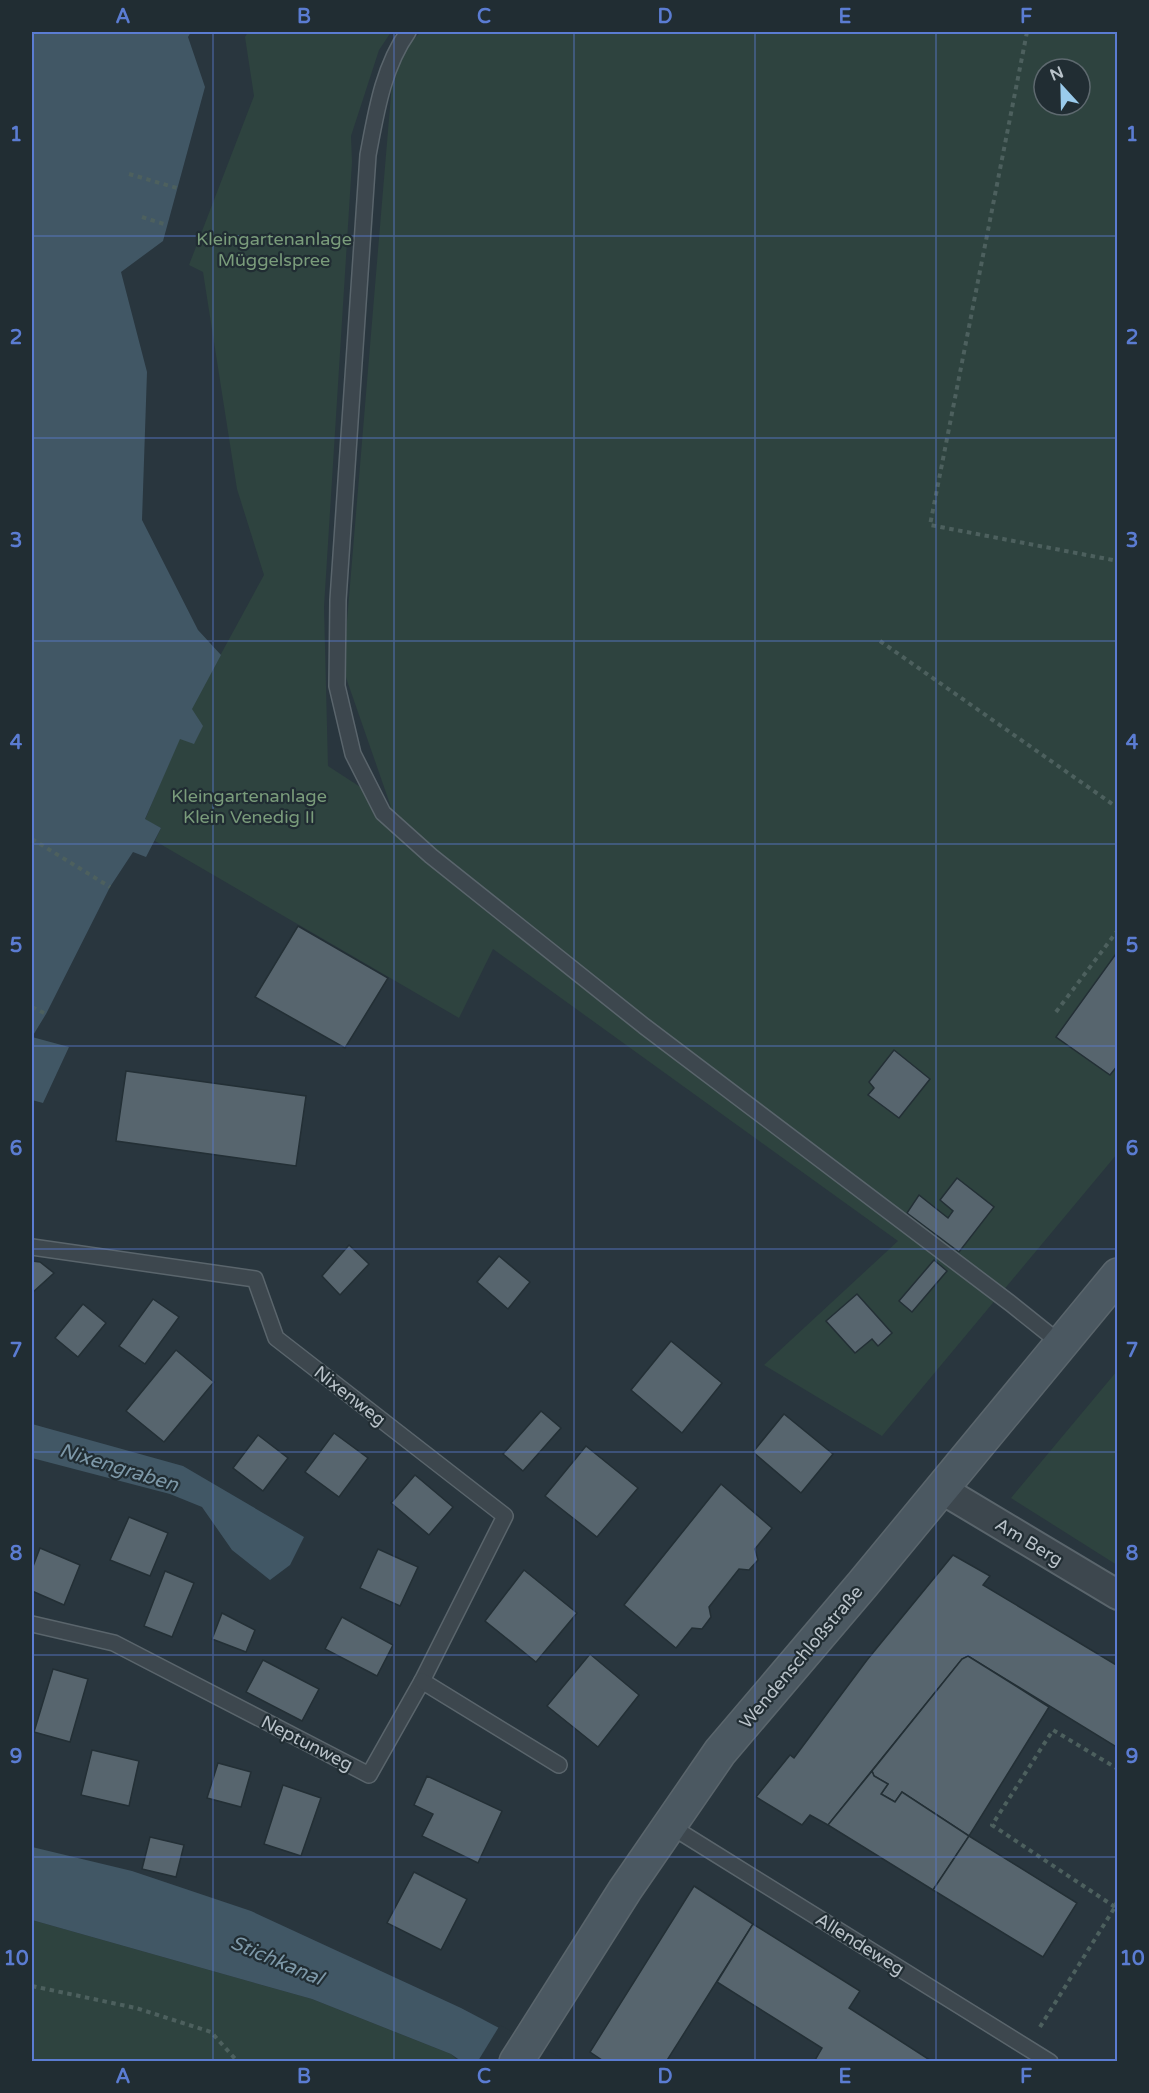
<svg xmlns="http://www.w3.org/2000/svg" width="1149" height="2093" font-family="'Varela Round',sans-serif">
<rect width="100%" height="100%" fill="#29363e"/>
<!-- green -->
<g fill="#2e433f" fill-rule="evenodd">
<path d="M248,32H391L379,50L351,136L352,162L324,607L328,766L391,807L343,669L394,59L421,32H1117V1154L882,1436L764,1365L898,1241L493,949L459,1018L155,841L161,828L145,820L191,709L264,575L237,489L203,272L189,265L254,96L245,37ZM1044,69H1080V105H1044Z"/>
<polygon points="1117,1371 1117,1565 1011,1498"/>
<polygon points="32,1920 312,1999 451,2054 458,2061 32,2061"/>
</g>
<!-- water -->
<g fill="#415765">
<polygon points="32,32 191,32 188,37 205,87 163,241 121,272 147,372 142,520 198,630 221,655 192,709 203,726 194,744 180,739 145,819 161,828 146,857 133,852 110,887 46,1014 32,1037 69,1047 43,1103 32,1100"/>
<polygon points="32,1424 183,1466 304,1537 290,1565 270,1580 232,1550 202,1507 170,1494 32,1458"/>
<polygon points="32,1847 132,1871 251,1911 461,2008 562,2061 461,2061 451,2054 312,1999 32,1920"/>
</g>
<!-- pier -->
<polygon fill="#29363e" points="500,2025 563,2059 561,2062 478,2061"/>
<!-- building -->
<g fill="#57656e" stroke="#232f35" stroke-width="1.5">
<polygon points="298,926 388,978 345,1048 255,997"/>
<polygon points="1118,951 1118,1065 1110,1075 1056,1037"/>
<polygon points="894,1050 930,1079 899,1118 868,1095 874,1088 869,1082"/>
<polygon points="126,1071 306,1096 296,1166 116,1141"/>
<polygon points="957,1178 994,1207 959,1252 907,1213 919,1195 948,1218 953,1211 940,1200"/>
<polygon points="349,1245 369,1264 340,1295 322,1276"/>
<polygon points="499,1256 530,1282 508,1309 477,1282"/>
<polygon points="934,1260 947,1271 912,1312 899,1301"/>
<polygon points="32,1261 40,1262 54,1273 32,1293"/>
<polygon points="857,1294 892,1333 878,1346 872,1339 855,1353 826,1321"/>
<polygon points="153,1299 179,1317 145,1364 119,1346"/>
<polygon points="83,1304 106,1323 78,1357 55,1338"/>
<polygon points="671,1341 722,1383 682,1433 631,1390"/>
<polygon points="176,1350 214,1382 164,1442 126,1411"/>
<polygon points="541,1411 561,1428 523,1471 503,1454"/>
<polygon points="784,1414 833,1454 801,1493 753,1452"/>
<polygon points="334,1433 368,1458 339,1497 305,1472"/>
<polygon points="258,1435 288,1458 263,1491 233,1468"/>
<polygon points="586,1446 638,1488 597,1537 545,1496"/>
<polygon points="415,1475 453,1507 429,1535 391,1503"/>
<polygon points="721,1484 772,1528 755,1549 758,1560 749,1570 739,1569 709,1607 711,1617 702,1629 692,1628 676,1648 624,1605"/>
<polygon points="129,1517 168,1533 150,1576 110,1560"/>
<polygon points="40,1548 80,1565 64,1605 32,1591 32,1569"/>
<polygon points="378,1549 418,1567 400,1606 360,1588"/>
<polygon points="953,1555 990,1576 983,1585 1118,1666 1118,1748 968,1656 962,1659 828,1825 810,1815 802,1825 756,1797 790,1755 794,1758 867,1660"/>
<polygon points="524,1570 577,1613 536,1662 485,1621"/>
<polygon points="165,1571 194,1583 172,1637 144,1626"/>
<polygon points="222,1613 255,1630 246,1652 212,1639"/>
<polygon points="342,1617 393,1645 377,1676 325,1649"/>
<polygon points="590,1654 639,1695 598,1747 547,1706"/>
<polygon points="968,1656 1049,1707 969,1836 902,1792 895,1802 881,1794 888,1784 874,1776 872,1771 962,1659"/>
<polygon points="263,1660 319,1689 302,1721 246,1692"/>
<polygon points="53,1669 88,1679 70,1742 34,1732"/>
<polygon points="92,1750 139,1761 129,1806 81,1795"/>
<polygon points="218,1763 251,1772 241,1807 207,1798"/>
<polygon points="872,1771 874,1776 888,1784 881,1794 895,1802 902,1792 969,1836 933,1890 828,1825"/>
<polygon points="427,1776 502,1811 478,1863 422,1836 433,1814 414,1805"/>
<polygon points="283,1785 321,1798 301,1856 264,1844"/>
<polygon points="969,1836 1077,1903 1043,1957 933,1890"/>
<polygon points="150,1837 184,1845 176,1877 142,1869"/>
<polygon points="414,1872 467,1899 441,1950 387,1923"/>
<polygon points="694,1886 753,1924 666,2062 605,2062 590,2052"/>
<polygon points="753,1924 860,1991 849,2008 933,2062 814,2062 822,2048 717,1982"/>
</g>
<g fill="none" stroke-linecap="round" stroke-linejoin="round">
<defs>
<g id="lane">
<path d="M408,32C383,67 376,113 368,155L338,600L337,686L353,754L383,813L431,856L644,1026L1010,1303L1060,1343"/>
<polyline points="32,1247 255,1279 276,1338 505,1516 422,1681 369,1775 114,1643 32,1624"/>
<polyline points="422,1681 559,1765"/>
<polyline points="669,1825 1050,2062"/>
</g>
<polyline id="street" points="941,1489 1118,1595"/>
<polyline id="secondary" points="516,2062 625,1890 720,1752 862,1585 1118,1275"/>
</defs>
<!-- lane casing -->
<use href="#lane" stroke="#5a656c" stroke-width="18"/>
<!-- street casing -->
<use href="#street" stroke="#5a656c" stroke-width="32"/>
<!-- secondary casing -->
<use href="#secondary" stroke="#5a656c" stroke-width="36"/>
<!-- path -->
<g stroke="#4d605e" stroke-width="4" stroke-dasharray="4.5 4.5" stroke-linecap="butt">
<polyline points="1027,32 930,525 1118,561"/>
<polyline points="129,174 177,188"/>
<polyline points="142,217 167,225"/>
<polyline points="880,641 1118,808"/>
<polyline points="32,839 110,887"/>
<polyline points="32,1007 46,1014"/>
<polyline points="1056,1012 1118,930"/>
<polyline points="1115,1907 992,1825 1053,1730 1118,1769"/>
<polyline points="32,1986 136,2008 211,2032 238,2062"/>
<polyline points="1040,2027 1115,1907 1118,1899"/>
</g>
<!-- lane -->
<use href="#lane" stroke="#3d474e" stroke-width="15"/>
<!-- street -->
<use href="#street" stroke="#3d474e" stroke-width="28"/>
<!-- secondary -->
<use href="#secondary" stroke="#4b5861" stroke-width="33"/>
</g>
<!-- grid -->
<path fill="none" stroke="#5b7cd2" stroke-width="1.5" stroke-opacity="0.55" d="M213,32V2062M394,32V2062M574,32V2062M755,32V2062M936,32V2062M32,236H1118M32,438H1118M32,641H1118M32,844H1118M32,1046H1118M32,1249H1118M32,1452H1118M32,1655H1118M32,1857H1118"/>
<g text-anchor="middle" stroke-width="4.5" stroke-linejoin="round" paint-order="stroke">
<!-- park labels -->
<g font-size="18" fill="#7a9c7b" stroke="#212d33">
<text x="274" y="245">Kleingartenanlage<tspan x="274" dy="21">Müggelspree</tspan></text>
<text x="249" y="802">Kleingartenanlage<tspan x="249" dy="21">Klein Venedig II</tspan></text>
</g>
<!-- street labels -->
<g font-size="18" fill="#b9c2c9" stroke="#212d33">
<text transform="translate(350 1396) rotate(38)" y="6">Nixenweg</text>
<text transform="translate(1029 1542) rotate(31)" y="6">Am Berg</text>
<text transform="translate(801 1657) rotate(-50)" y="6">Wendenschloßstraße</text>
<text transform="translate(307 1743) rotate(27)" y="6">Neptunweg</text>
<text transform="translate(860 1944) rotate(32)" y="6">Allendeweg</text>
</g>
<!-- water labels -->
<g font-size="20" font-style="italic" fill="#7d98a8" stroke="#212d33">
<text transform="translate(119 1467) rotate(17)" y="7">Nixengraben</text>
<text transform="translate(277 1960) rotate(23)" y="7">Stichkanal</text>
</g>
</g>
<!-- border -->
<rect width="1149" height="2093" fill="none" stroke="#212d33" stroke-width="66"/>
<!-- north arrow -->
<g transform="translate(1062 87) rotate(338)"><circle r="28" fill="#212d33" stroke="#5e696f" stroke-width="1.5"/>
<path d="M0-4.5L10 22L0 15L-10 22Z" fill="#9acbec"/>
<text y="-9" font-size="16" font-weight="bold" text-anchor="middle" fill="#b9c2c9">N</text>
</g>
<rect x="33" y="33" width="1083" height="2027" fill="none" stroke="#5b7cd2" stroke-width="2"/>
<g font-size="20" text-anchor="middle" font-weight="bold" fill="#5b7cd2">
<text x="123" y="23">A</text>
<text x="304" y="23">B</text>
<text x="484" y="23">C</text>
<text x="665" y="23">D</text>
<text x="845" y="23">E</text>
<text x="1026" y="23">F</text>
<text x="16" y="141">1</text>
<text x="1132" y="141">1</text>
<text x="16" y="344">2</text>
<text x="1132" y="344">2</text>
<text x="16" y="547">3</text>
<text x="1132" y="547">3</text>
<text x="16" y="749">4</text>
<text x="1132" y="749">4</text>
<text x="16" y="952">5</text>
<text x="1132" y="952">5</text>
<text x="16" y="1155">6</text>
<text x="1132" y="1155">6</text>
<text x="16" y="1357">7</text>
<text x="1132" y="1357">7</text>
<text x="16" y="1560">8</text>
<text x="1132" y="1560">8</text>
<text x="16" y="1763">9</text>
<text x="1132" y="1763">9</text>
<text x="16" y="1965">10</text>
<text x="1132" y="1965">10</text>
<text x="123" y="2083">A</text>
<text x="304" y="2083">B</text>
<text x="484" y="2083">C</text>
<text x="665" y="2083">D</text>
<text x="845" y="2083">E</text>
<text x="1026" y="2083">F</text>
</g>
</svg>
